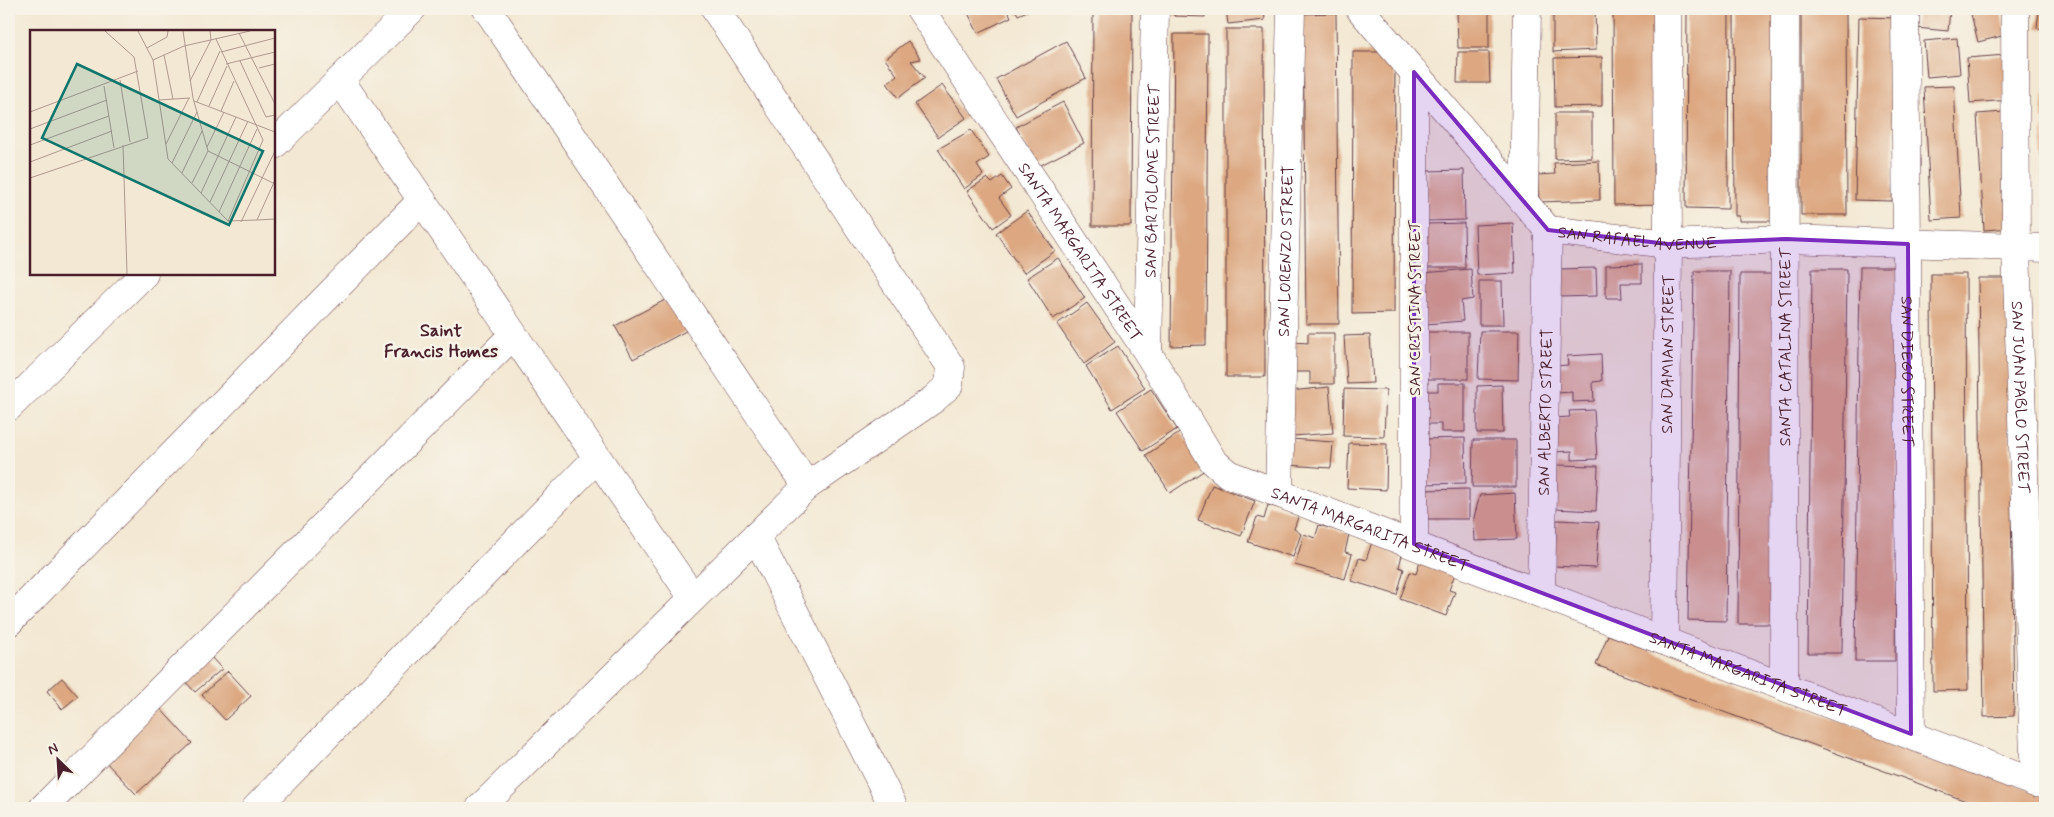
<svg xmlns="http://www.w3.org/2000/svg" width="2054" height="817" font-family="Mynerve,sans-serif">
<rect width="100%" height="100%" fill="#f7f3e8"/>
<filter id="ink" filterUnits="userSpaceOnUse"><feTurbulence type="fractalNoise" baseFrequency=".02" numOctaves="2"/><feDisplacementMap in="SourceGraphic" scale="10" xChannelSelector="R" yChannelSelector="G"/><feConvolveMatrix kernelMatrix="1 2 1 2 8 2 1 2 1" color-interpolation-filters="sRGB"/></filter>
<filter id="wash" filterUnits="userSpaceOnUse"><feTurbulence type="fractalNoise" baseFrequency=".0096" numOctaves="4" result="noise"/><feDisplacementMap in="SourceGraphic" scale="20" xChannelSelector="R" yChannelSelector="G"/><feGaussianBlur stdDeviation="1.12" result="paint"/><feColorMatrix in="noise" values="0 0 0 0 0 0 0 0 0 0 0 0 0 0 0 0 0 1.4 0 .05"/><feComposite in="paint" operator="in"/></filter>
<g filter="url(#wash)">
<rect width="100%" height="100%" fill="#f3e8d3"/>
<g id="blocks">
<!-- building -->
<g fill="#dca781">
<polygon points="966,9 1007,9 1011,17 978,33"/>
<polygon points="1015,9 1032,9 1018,15"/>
<polygon points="1093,9 1132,9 1131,226 1092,226"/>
<polygon points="1174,9 1206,9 1205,17 1174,16"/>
<polygon points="1226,9 1264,9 1265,20 1228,24"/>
<polygon points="1457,9 1489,9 1489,48 1458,48"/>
<polygon points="1553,9 1595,9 1596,50 1553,52"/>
<polygon points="1613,9 1661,9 1662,204 1614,205"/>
<polygon points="1687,9 1729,9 1728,209 1686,208"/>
<polygon points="1734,9 1777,9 1778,221 1739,221 1739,216 1735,216"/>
<polygon points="1801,9 1846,9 1847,215 1801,215"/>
<polygon points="1918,9 1950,9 1948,31 1916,28"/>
<polygon points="1976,9 2000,9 2006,35 1978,42 1970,10"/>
<polygon points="2039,9 2045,9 2045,29 2037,28"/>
<polygon points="1336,13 1339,324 1306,324 1303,14"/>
<polygon points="1859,17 1897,18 1892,201 1855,200"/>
<polygon points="1226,29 1264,29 1265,377 1226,377"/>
<polygon points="1174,34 1208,34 1206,345 1171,346"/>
<polygon points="1957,38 1960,74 1927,77 1924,41"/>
<polygon points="908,41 921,59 911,61 925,78 898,98 887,83 897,75 885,59"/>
<polygon points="1066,41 1086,78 1016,116 996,79"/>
<polygon points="1353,52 1395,52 1394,313 1352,314"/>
<polygon points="1458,52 1489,52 1490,83 1457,83"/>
<polygon points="2006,55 2010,100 1970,103 1967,58"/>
<polygon points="1602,57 1602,106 1555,107 1554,58"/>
<polygon points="942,85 966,118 938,137 915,104"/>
<polygon points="1954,86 1961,218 1931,220 1924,87"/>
<polygon points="2044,93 2045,93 2045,119 2042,119"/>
<polygon points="1063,102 1084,143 1037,167 1016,127"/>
<polygon points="2004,112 2011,228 1984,230 1977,114"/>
<polygon points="1555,113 1592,113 1592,158 1555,159"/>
<polygon points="2043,129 2045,129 2045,156 2040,156"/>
<polygon points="971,130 989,157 977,165 983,175 964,189 938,149"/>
<polygon points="1599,161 1600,200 1539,202 1538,175 1555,174 1554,163"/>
<rect x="2043" y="169" width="2" height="38"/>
<polygon points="1464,170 1465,220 1427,221 1427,171"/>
<polygon points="1002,176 1011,189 999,198 1011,215 993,228 967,191 987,178 992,183"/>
<polygon points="1027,211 1055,251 1024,273 996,233"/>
<polygon points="1464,223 1465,268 1427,268 1426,224"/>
<polygon points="1513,223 1515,273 1477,275 1475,225"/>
<polygon points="1058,258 1085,298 1053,319 1027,278"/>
<polygon points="1642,264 1642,283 1621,283 1622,298 1606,298 1606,265"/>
<polygon points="1860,267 1899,267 1895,661 1855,661"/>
<polygon points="1596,268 1597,296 1559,297 1559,269"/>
<polygon points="1471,269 1473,299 1461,301 1463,321 1426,324 1422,273"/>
<polygon points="1812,269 1847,269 1842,653 1808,653"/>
<polygon points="1694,271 1730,271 1726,621 1688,620"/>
<polygon points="1740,274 1776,274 1774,624 1738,624"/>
<polygon points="1931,274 1966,274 1968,690 1933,691"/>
<polygon points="1978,278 2008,278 2014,716 1984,717"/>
<polygon points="1479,281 1502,281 1503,325 1479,325"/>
<polygon points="669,298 686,331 633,359 615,326"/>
<polygon points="1087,303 1115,342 1084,364 1057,324"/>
<polygon points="1480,331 1519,331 1518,380 1478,379"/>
<rect x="1425" y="332" width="43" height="47"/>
<polygon points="1308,333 1334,333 1334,384 1310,384 1310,372 1294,372 1294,342 1308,343"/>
<polygon points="1370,335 1373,383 1347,384 1344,336"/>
<polygon points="1118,346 1145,388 1112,409 1086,366"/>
<polygon points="1601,354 1602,381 1593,382 1594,401 1572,402 1572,392 1556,393 1555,366 1568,365 1567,356"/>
<polygon points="1438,383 1465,383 1465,432 1441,432 1441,424 1425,424 1425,391 1438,391"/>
<polygon points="1502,385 1503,433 1477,433 1477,386"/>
<polygon points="1329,387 1333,433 1293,436 1290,391"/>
<polygon points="1151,389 1177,429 1143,451 1117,411"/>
<polygon points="1344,389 1386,390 1384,437 1343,436"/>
<polygon points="1594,410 1597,459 1572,460 1572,451 1554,452 1553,418 1570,417 1569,411"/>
<polygon points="1181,432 1205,470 1170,493 1146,455"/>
<polygon points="1465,438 1466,483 1425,484 1424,439"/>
<polygon points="1291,439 1333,442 1331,468 1288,465"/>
<polygon points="1473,440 1516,440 1516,487 1472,487"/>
<polygon points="1349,443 1387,444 1386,490 1347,488"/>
<polygon points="1557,465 1598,466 1596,511 1555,509"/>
<polygon points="1212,485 1255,501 1241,536 1198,520"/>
<polygon points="1469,489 1469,519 1423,519 1423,490"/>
<polygon points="1515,493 1517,539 1475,541 1474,517 1480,495"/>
<polygon points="1268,505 1299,514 1294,529 1301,534 1293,557 1248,542 1257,517 1264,519"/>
<polygon points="1557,520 1599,522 1596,568 1554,566"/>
<polygon points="1319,525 1349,534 1345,552 1352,554 1345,579 1295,565 1304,534 1315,538"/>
<polygon points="1372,542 1403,551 1399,567 1404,569 1397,595 1352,581 1359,558 1366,560"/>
<polygon points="1420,561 1455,574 1449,590 1455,592 1446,616 1400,599 1410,572 1416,574"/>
<polygon points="1608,635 2045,796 2045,808 1985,808 1596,665"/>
<polygon points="211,657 222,669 195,692 184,680"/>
<polygon points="228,671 251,696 225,720 202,695"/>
<polygon points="62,678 78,696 62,709 47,691"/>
<polygon points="157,705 192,743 136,794 101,757"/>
</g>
</g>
</g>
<g filter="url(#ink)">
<use href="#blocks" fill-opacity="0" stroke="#633d44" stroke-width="1"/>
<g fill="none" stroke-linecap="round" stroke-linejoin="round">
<defs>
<g id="street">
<polyline points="487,9 807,486"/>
<path id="s1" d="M920,9L1148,353L1213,461L1228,474L2035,783L2045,784"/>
<path id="s2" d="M1360,9L1548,230L1668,244L1786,239L2045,248"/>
<path id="s3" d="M1905,9L1911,734"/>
<path id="s4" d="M2015,9L2016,249L2035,783"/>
<polyline points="340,80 693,598"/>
<polyline points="274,145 412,9"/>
<polyline points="1524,201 1527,9"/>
<path id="s5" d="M1148,353L1155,9"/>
<polyline points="9,407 144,274"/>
<path id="s6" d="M1279,493L1291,9"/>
<polyline points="756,536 894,808"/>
<polyline points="1414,544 1414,72"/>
<path id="s7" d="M1541,593L1548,230"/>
<polyline points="9,622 422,200"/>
<path id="s8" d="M1664,640L1668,244L1667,9"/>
<path id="s9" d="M1784,686L1785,9"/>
<polyline points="43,808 513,335"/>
<polyline points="256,808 597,458"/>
<polyline points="480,808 807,486 934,399 949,385 951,367 715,9"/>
</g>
</defs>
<!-- street casing -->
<use href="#street" stroke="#633d44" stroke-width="29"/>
<!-- street -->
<use href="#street" stroke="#fff" stroke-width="28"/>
</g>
</g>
<!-- marked area -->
<path fill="#7b2cbf" fill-opacity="0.2" stroke="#7b2cbf" stroke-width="4" stroke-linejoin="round" d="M1414,72L1548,230L1668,244L1786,239L1908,244L1911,734L1414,544Z"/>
<g text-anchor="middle" stroke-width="5" stroke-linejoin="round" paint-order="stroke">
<!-- street labels -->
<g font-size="16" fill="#4a1f2b" stroke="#f7f3e8">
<text dy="6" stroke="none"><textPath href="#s5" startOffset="172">SAN BARTOLOME STREET</textPath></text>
<text dy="6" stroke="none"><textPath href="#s2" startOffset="380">SAN RAFAEL AVENUE</textPath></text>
<text dy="6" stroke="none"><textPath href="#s6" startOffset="242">SAN LORENZO STREET</textPath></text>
<text dy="6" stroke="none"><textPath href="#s1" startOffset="291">SANTA MARGARITA STREET</textPath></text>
<text transform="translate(1414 308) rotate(-90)" y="6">SAN CRISTINA STREET</text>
<text dy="6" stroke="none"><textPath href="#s9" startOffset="339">SANTA CATALINA STREET</textPath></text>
<text dy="6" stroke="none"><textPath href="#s8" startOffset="286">SAN DAMIAN STREET</textPath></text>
<text dy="6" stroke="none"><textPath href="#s3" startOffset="362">SAN DIEGO STREET</textPath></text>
<text dy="6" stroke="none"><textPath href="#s4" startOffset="388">SAN JUAN PABLO STREET</textPath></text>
<text dy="6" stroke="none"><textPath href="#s7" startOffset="181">SAN ALBERTO STREET</textPath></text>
<text dy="6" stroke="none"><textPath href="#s1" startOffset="711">SANTA MARGARITA STREET</textPath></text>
<text dy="6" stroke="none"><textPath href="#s1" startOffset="1116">SANTA MARGARITA STREET</textPath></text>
</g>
<!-- neighbourhood labels -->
<g font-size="18" font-weight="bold" fill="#4a1f2b" stroke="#f7f3e8">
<text x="441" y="336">Saint<tspan x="441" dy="21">Francis Homes</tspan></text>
</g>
</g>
<!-- overview -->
<g transform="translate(30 30)">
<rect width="245" height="245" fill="#f3e8d3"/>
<path fill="none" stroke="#af9890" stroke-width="1" d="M108,1L123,30L138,129L198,191M153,1L163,68L178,121L245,154M209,3L245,74M186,9L233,110L198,191M117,18L137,7L138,1M191,22L245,8M134,25L143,69M123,30L154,16L220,1M210,31L236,87L245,85M196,34L245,22M229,38L245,34M90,50L100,112M160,51L181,10L180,1M74,56L84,118M129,70L160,68M164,71L245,102M167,72L190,21M179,76L197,36M191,81L204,51M0,82L108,41M0,99L77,70M136,114L159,68M0,115L79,86M93,115L97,244M177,117L194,82M0,132L82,101M142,133L167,82M152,143L172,101M0,148L118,108L104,27L75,1M162,153L178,121M171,163L206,87M180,172L218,91M189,182L227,99M227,190L245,189M198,191L227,190L245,150M211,192L245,121"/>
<path fill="#0f766e" fill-opacity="0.15" stroke="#0f766e" stroke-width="2.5" d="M47,34L233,121L199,195L12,108Z"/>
<rect width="245" height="245" fill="none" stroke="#4a1f2b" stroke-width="2.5"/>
</g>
<!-- margin -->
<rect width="2054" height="817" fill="none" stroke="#f7f3e8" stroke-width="30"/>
<!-- north arrow -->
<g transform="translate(58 760) rotate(335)" stroke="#f7f3e8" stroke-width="4" paint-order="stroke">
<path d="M0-4L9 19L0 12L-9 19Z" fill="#4a1f2b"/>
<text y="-8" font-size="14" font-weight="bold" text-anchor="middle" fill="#4a1f2b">N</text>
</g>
</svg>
